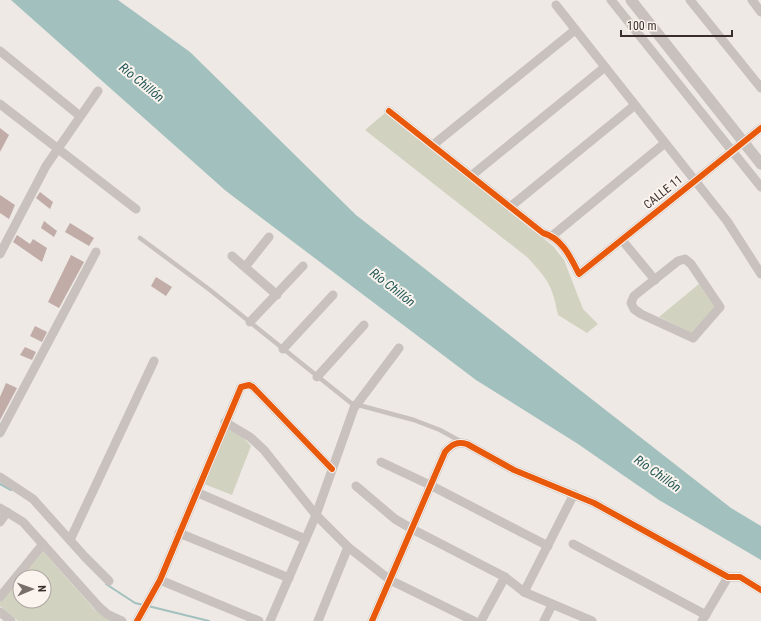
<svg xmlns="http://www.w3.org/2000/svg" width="761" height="621" font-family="'Roboto Condensed',sans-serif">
<rect width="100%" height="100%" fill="#eee9e5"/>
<!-- green -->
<g fill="#d1d3c0">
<path d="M385,113L553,246L564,260L583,309L598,324L587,333L558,315C552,284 548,280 527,257L365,130Z"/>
<polygon points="699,284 715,307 692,333 659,317"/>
<polygon points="226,428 241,435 251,446 232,495 204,484"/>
<polygon points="42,550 95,610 114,621 18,621 0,606 0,602 20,577 20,601 44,601 44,577 20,577"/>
</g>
<!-- water -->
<polygon fill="#a2c0bd" points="11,0 118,0 190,52 356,215 731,508 761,526 761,560 659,500 578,444 476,380 226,191"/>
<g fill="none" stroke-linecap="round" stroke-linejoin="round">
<!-- stream -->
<g stroke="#a2c0bd" stroke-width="2">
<polyline points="0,484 11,490"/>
<polyline points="106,584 135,603 144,605"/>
<polyline points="148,606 209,621"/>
</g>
</g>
<!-- building -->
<g fill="#c1aca7">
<polygon points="0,128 9,135 0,152"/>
<polygon points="40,192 53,202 50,209 36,198"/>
<polygon points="0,195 15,205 9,219 0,213"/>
<polygon points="44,221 57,231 54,237 41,228"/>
<polygon points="70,223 94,238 89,246 65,232"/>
<polygon points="17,235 30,244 33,239 47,248 42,262 13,242"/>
<polygon points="71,255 84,262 59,308 48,302"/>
<polygon points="156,277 172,287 166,296 151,286"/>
<polygon points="35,326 47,332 42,342 30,336"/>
<polygon points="25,347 36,352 32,360 20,355"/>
<polygon points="6,383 17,388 0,420 0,397"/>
</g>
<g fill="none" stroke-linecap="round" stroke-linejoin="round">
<!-- service -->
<polyline stroke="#c8c1bd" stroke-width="4.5" points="140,238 210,290 351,403 414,420 440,430 460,441"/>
<!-- minor -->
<g stroke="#c8c1bd" stroke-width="9">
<polyline points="611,0 761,187"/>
<polyline points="690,0 761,88"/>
<polyline points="752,0 761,12"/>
<polyline points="556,5 727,221 761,274"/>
<polyline points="0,51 80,116"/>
<polyline points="0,104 136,209"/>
<path d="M389,111L543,233C562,238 571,258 579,274L761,128"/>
<polyline points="433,145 575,30"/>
<polyline points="471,176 605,67"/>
<polyline points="510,207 635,105"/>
<polyline points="552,236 665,143"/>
<polyline points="622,240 655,280"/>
<polyline points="0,254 46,166 98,91"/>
<polyline points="232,256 277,295"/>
<polygon points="685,259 691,264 720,307 693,338 641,314 634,309 631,303 634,296 678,261"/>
<polyline points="245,267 269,237"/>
<polyline points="250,322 303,266"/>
<polyline points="283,349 333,295"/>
<polyline points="317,377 364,325"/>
<polyline points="225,422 250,437 264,450 316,515 348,547 390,580 474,621"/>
<polyline points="0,433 96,252"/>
<polyline points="381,462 430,485 548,546"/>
<polyline points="0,477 33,499 85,557 109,581"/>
<polyline points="356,486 395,519 412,529 505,577 524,592 592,621"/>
<polyline points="196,492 305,539"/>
<polyline points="0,508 23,522 99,607 107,614 122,621"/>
<polyline points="0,522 7,512"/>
<polyline points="179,533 289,578"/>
<polyline points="70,540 154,361"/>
<polyline points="573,544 706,615"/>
<polyline points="160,580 259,621"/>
<polyline points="524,592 574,494"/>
<polyline points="0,597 43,544"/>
<polyline points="0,612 11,621"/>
<polyline points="137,621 160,580 241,387 249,385 253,387 332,469"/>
<polyline points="270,621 316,515 354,408 399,348"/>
<polyline points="318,621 348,547"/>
<path d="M372,621L445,452C451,445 457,441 467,444L514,470L594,503L728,577H740L761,590"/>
<polyline points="481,621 505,577"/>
<polyline points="544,621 552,605"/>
<polyline points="702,621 728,577"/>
</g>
<!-- tertiary -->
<polyline stroke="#c8c1bd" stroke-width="11" points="631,0 761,164"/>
<defs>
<g id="cycleway">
<path d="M389,111L543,233C562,238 571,258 579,274L761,128"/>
<polyline points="137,621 160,580 241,387 249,385 253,387 332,469"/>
<path d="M372,621L445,452C451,445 457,441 467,444L514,470L594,503L728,577H740L761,590"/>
</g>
</defs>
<!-- cycleway casing -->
<use href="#cycleway" stroke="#faf3ee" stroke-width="8"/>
<!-- cycleway -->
<use href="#cycleway" stroke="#e8590c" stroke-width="6"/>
</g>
<g text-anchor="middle" stroke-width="4" stroke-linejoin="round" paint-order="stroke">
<!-- street labels -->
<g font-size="12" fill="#392e2b" stroke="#faf3ee">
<text transform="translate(663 192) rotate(-39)" y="4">CALLE 11</text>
</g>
<!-- water labels -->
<g font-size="13" font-style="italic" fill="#235958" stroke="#faf3ee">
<text transform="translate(142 82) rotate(39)" y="5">Río Chillón</text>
<text transform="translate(393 287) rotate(38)" y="5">Río Chillón</text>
<text transform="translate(658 473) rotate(35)" y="5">Río Chillón</text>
</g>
</g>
<!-- north arrow -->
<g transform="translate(32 589) rotate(88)"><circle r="19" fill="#faf3ee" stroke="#ada4a0"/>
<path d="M0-3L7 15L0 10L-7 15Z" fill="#786f6c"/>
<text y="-6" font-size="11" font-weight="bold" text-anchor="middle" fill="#392e2b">N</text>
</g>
<!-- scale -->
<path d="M621 30v6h111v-6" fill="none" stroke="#392e2b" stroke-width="2"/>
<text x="627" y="30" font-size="12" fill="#392e2b" stroke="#faf3ee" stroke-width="3" paint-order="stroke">100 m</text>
</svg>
